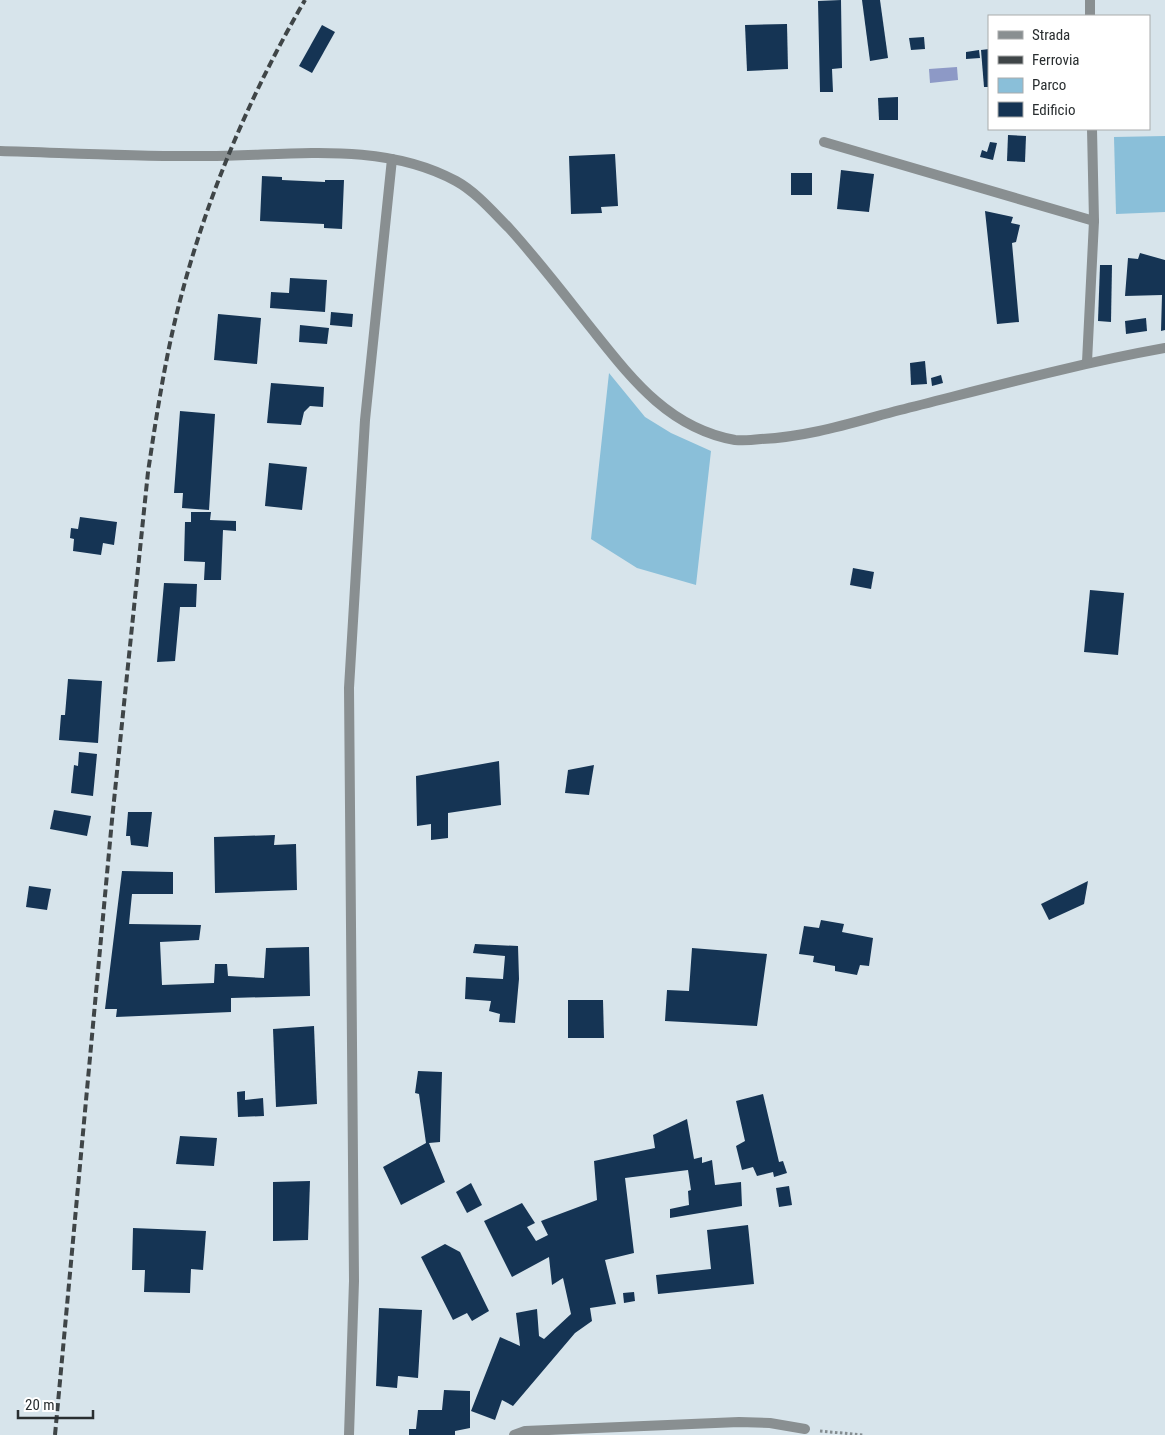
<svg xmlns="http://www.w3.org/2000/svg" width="1165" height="1435" font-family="'Roboto Condensed',sans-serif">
<rect width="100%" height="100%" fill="#d7e4eb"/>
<!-- green -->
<g fill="#8abfd9">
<polygon points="1165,136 1165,212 1116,214 1114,137"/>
<polygon points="609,373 645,417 671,433 711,451 696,585 637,568 591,539"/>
</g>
<!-- water -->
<polygon fill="#8d99c6" points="957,67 958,80 930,83 929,69"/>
<!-- building -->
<g fill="#153454">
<polygon points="841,0 842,68 832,69 833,92 820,92 818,1"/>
<polygon points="862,0 880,0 888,58 870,61"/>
<polygon points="787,24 788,69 747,71 745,25"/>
<polygon points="322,25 335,32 312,73 299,66"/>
<polygon points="924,37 925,49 911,50 909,38"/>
<polygon points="989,49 989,87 984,87 981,50"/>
<polygon points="979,50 980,58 966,59 966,52"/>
<polygon points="898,97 898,120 879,120 878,98"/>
<polygon points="1008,135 1026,136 1025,162 1007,161"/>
<polygon points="990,142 997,143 993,160 980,157 982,150 987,152"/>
<polygon points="615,154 618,206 601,207 602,213 571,214 569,156"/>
<polygon points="841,170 874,174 869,212 837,209"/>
<rect x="791" y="173" width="21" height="22"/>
<polygon points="262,176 282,177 282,180 325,182 325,180 344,180 342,229 324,228 324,224 260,221"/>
<polygon points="985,211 1013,217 1011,223 1020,225 1016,242 1012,243 1019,322 997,324"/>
<polygon points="1140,253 1165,260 1165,330 1161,331 1162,295 1125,296 1128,258 1138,259"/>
<polygon points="1100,265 1112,265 1111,322 1098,321"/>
<polygon points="290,278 327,280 325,312 270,308 271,292 289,293"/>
<polygon points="331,312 353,314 352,327 330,325"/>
<polygon points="218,314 261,318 257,364 214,360"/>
<polygon points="1146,318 1147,331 1126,334 1125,321"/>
<polygon points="300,325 329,328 327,344 299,342"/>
<polygon points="925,361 927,384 911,385 910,363"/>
<polygon points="941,375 943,383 932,386 931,378"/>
<polygon points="271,383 324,387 323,407 310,406 304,412 301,425 267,423"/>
<polygon points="180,411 215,414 209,510 182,508 183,493 174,493"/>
<polygon points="269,463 307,467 302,510 265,506"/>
<polygon points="191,512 211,512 210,520 236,521 236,531 223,530 221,580 204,580 205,562 184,561 185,522 191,522"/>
<polygon points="80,517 117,522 114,545 103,543 101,555 73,551 74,539 70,538 71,528 78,529"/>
<polygon points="853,568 874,572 871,589 850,585"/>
<polygon points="164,583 197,584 196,607 180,607 175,661 157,662"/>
<polygon points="1090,590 1124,593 1118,655 1084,652"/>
<polygon points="68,679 102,681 98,743 59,740 61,715 65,715"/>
<polygon points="79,752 97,754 93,796 71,793 74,765 78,766"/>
<polygon points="499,761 501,805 448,813 448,838 431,840 431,824 417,826 416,776"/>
<polygon points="594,765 589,795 565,793 568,770"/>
<polygon points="54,810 91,816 87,836 50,829"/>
<polygon points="128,812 152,812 148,847 131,845 130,836 126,836"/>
<polygon points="275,835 274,845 296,844 297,890 215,893 214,837"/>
<polygon points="122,871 173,872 173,894 132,894 129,924 201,925 199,940 160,942 162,985 214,983 215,964 227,964 228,976 264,978 266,948 309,947 310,996 231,998 231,1012 116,1017 117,1009 105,1009"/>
<polygon points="1088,881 1084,904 1049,920 1041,904"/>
<polygon points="29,886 51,889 47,910 26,907"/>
<polygon points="821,920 844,924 842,932 873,938 869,966 860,965 857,975 835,971 835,966 813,962 814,956 799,954 804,926 819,928"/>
<polygon points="475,944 518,946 519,979 515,1023 499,1022 500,1014 489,1011 491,1001 465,999 466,977 503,979 505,956 473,953"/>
<polygon points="692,948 767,954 757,1026 665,1021 667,990 689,991"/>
<polygon points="568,1000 603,1000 604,1038 568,1038"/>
<polygon points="314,1026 317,1104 276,1107 273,1029"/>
<polygon points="418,1071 442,1072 440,1142 429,1143 445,1182 401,1205 383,1167 426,1143 419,1094 415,1093"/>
<polygon points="245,1091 245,1100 263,1098 264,1116 238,1117 237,1092"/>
<polygon points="763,1094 779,1162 783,1161 787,1173 774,1177 773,1172 757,1176 753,1167 742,1170 736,1146 745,1141 736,1101"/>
<polygon points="687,1119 694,1159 702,1157 702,1163 712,1160 715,1185 741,1182 742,1206 670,1218 670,1209 689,1205 688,1191 691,1190 688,1170 625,1178 634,1253 605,1260 616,1304 590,1308 592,1321 575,1333 513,1406 502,1400 495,1420 471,1411 500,1337 520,1346 516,1313 537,1309 539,1336 544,1339 571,1314 563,1278 552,1285 549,1257 512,1277 484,1221 522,1203 535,1223 527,1227 536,1241 548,1235 541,1221 597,1200 594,1161 655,1148 653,1135"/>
<polygon points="180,1136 217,1138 214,1166 176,1164"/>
<polygon points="310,1181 308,1240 273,1241 273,1182"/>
<polygon points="471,1183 482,1205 467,1213 456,1192"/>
<polygon points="789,1186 792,1205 779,1207 776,1188"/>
<polygon points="748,1225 754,1284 658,1294 656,1275 711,1269 707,1230"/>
<polygon points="133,1228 206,1231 203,1270 191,1269 190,1293 144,1292 145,1270 132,1270"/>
<polygon points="445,1244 460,1252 489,1311 472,1321 467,1313 453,1320 421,1257"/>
<polygon points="634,1292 635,1301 624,1303 623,1293"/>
<polygon points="379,1308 422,1310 418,1378 398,1376 397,1388 376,1386"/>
<polygon points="444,1390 470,1391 470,1428 455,1431 455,1435 409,1435 409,1429 416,1429 418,1410 442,1410"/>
</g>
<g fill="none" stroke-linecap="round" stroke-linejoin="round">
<!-- path -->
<polyline stroke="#848d91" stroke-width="3" stroke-dasharray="2.5 2.5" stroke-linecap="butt" points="820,1431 863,1435"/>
<!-- minor -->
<g stroke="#898f91" stroke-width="10">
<polyline points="1090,0 1090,16"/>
<polyline points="824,142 1094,221"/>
<path d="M0,151C69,153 138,157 207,156C289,156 381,140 456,181C476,192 493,212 509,228C538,260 564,294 591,328C631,378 668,428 735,440C744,441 753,440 761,439C809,437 854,422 900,410C988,388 1076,364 1165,348"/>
<polyline points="1087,362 1094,221 1092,129"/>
<polyline points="349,1435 354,1281 349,688 365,420 392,159"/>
<polyline points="514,1435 525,1431 739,1422 770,1423 805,1429"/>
</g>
<!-- rail -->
<path stroke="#3f4547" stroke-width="4" stroke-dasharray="8 4" stroke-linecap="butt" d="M55,1435L112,820L148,472C157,412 166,352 182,293C209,191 252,91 305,0"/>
</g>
<!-- legend -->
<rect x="988" y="15" width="162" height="115" fill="#ffffff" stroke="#a9abac"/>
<rect x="998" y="31" width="25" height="8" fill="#898f91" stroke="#a9abac"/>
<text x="1032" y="40" font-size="15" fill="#292e30">Strada</text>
<rect x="998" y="56" width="25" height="8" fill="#3f4547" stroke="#a9abac"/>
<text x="1032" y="65" font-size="15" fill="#292e30">Ferrovia</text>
<rect x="998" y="78" width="25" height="15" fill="#8abfd9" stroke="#a9abac"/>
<text x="1032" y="90" font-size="15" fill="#292e30">Parco</text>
<rect x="998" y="102" width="25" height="15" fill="#153454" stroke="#a9abac"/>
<text x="1032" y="115" font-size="15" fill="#292e30">Edificio</text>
<!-- scale -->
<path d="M18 1410v8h75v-8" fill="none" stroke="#292e30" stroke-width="2.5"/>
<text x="25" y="1410" font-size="15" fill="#292e30" stroke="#ffffff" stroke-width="4" paint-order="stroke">20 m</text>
</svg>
